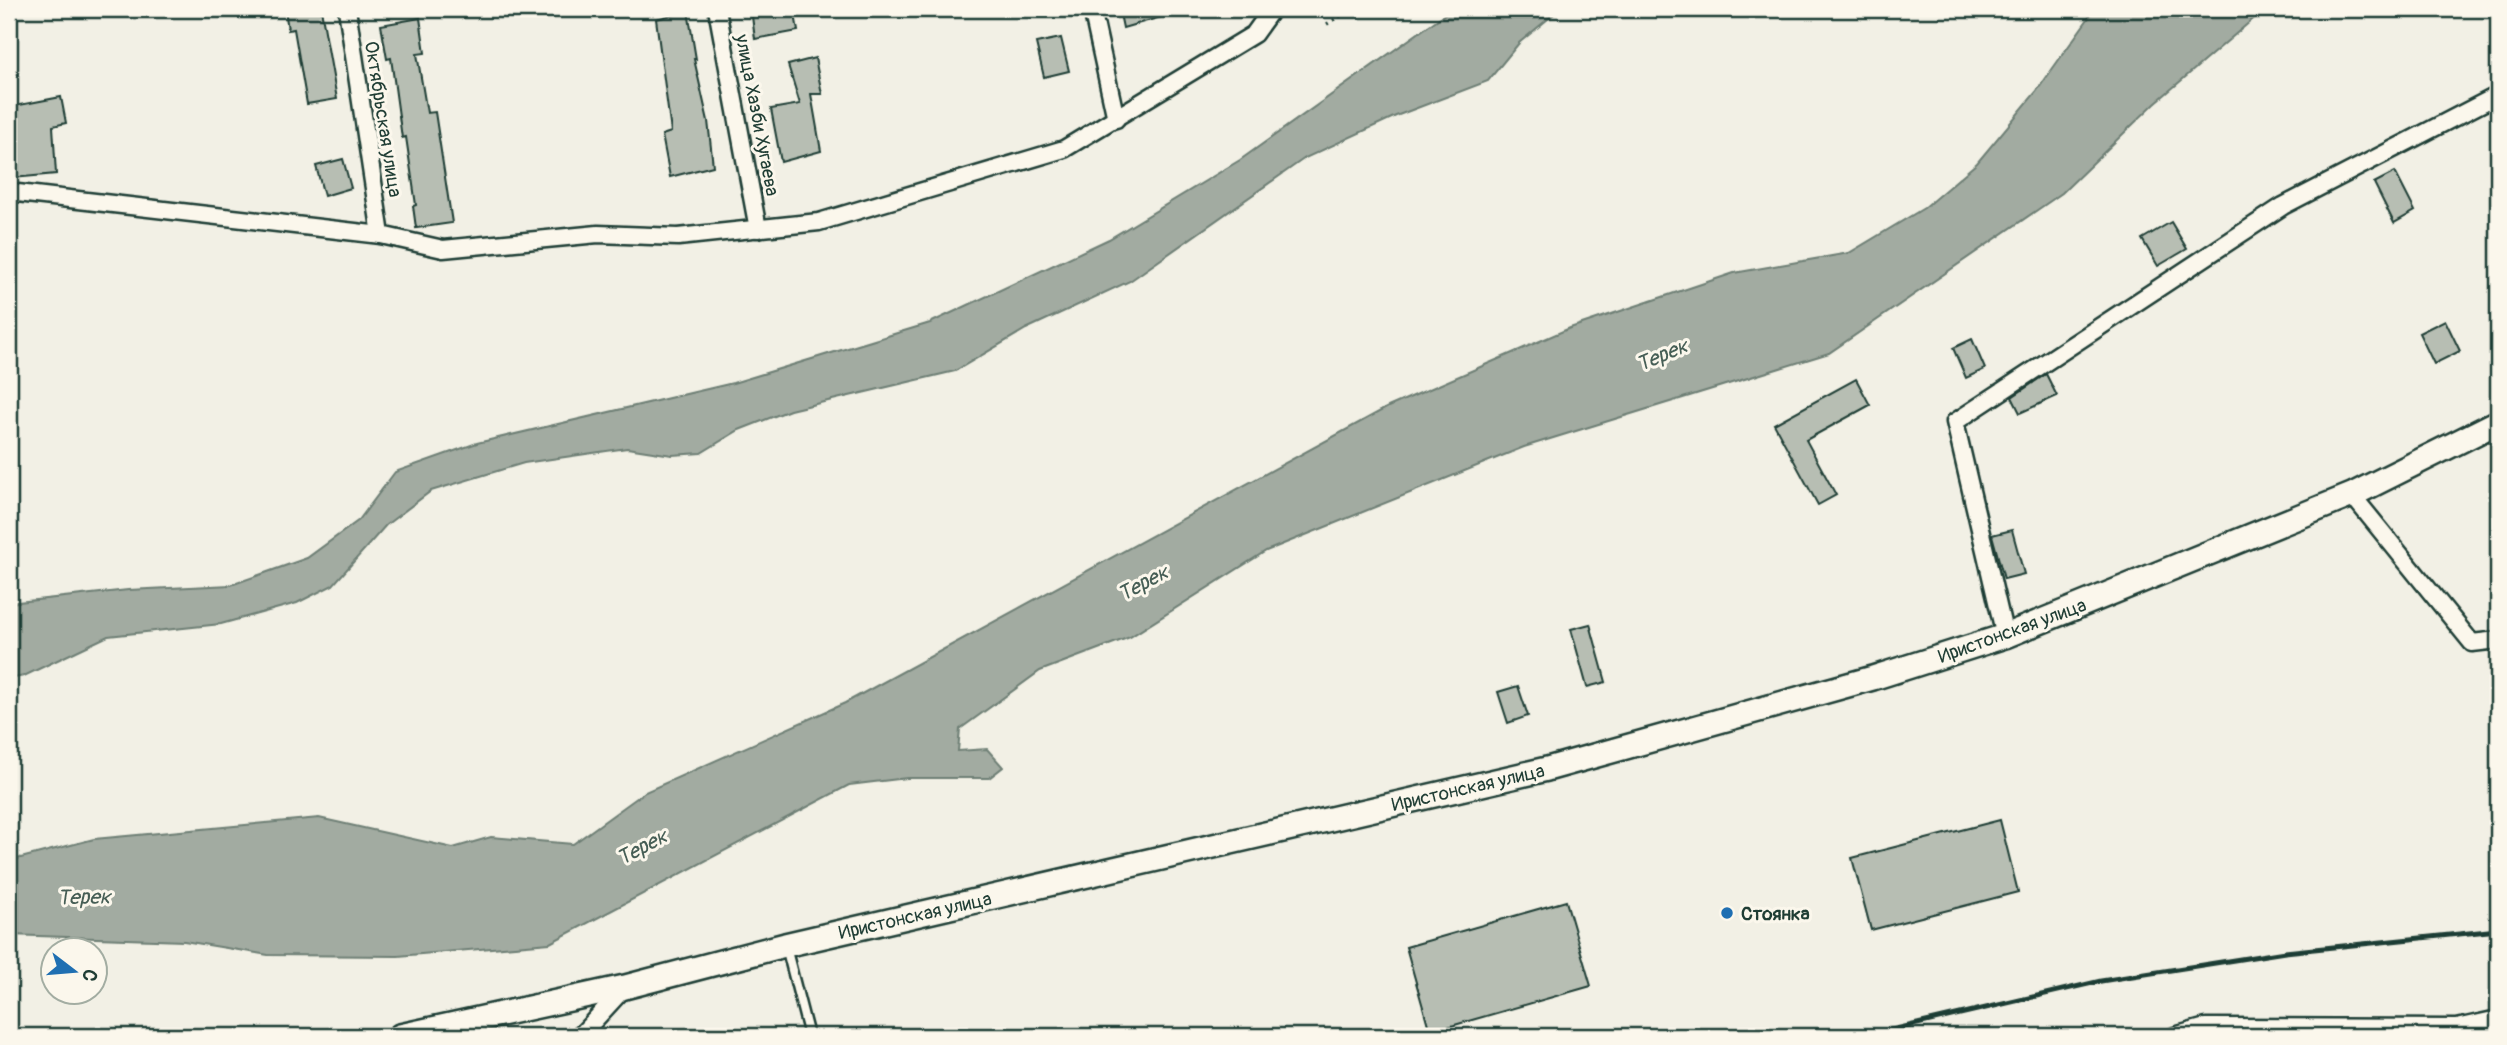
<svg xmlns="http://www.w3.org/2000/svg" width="2507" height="1045" font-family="Pangolin,sans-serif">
<rect width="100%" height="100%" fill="#f2f0e5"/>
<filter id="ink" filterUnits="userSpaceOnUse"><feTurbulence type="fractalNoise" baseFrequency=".0143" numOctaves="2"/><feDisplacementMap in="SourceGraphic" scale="14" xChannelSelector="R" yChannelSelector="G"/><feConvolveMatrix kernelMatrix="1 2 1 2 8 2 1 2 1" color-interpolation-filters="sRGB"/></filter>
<g filter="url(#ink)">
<!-- water -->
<g fill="#a2aba1" stroke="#6e7f75" stroke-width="2">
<polygon points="1452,9 1560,9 1519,43 1488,81 1396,116 1305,158 1130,281 1026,329 955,371 790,410 739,430 701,453 672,455 627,448 524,463 431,491 386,525 333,585 297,603 221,624 108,636 24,676 9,679 9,603 128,590 231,585 307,558 359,520 395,472 477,443 733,383 930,323 1109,239 1240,160"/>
<polygon points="2095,9 2265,9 2155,103 2062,193 1829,353 1524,447 1266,551 1130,637 1040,671 960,729 958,751 987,749 1003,767 989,778 907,778 849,785 550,943 398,956 268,955 184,941 9,935 9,861 94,839 319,818 453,848 491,837 573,844 645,792 845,703 1388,407 1570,328 1734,273 1849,253 1924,208 1977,163 2036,92"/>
</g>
<!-- building -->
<g fill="#b7beb3" stroke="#1f3d34" stroke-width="2">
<polygon points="285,9 321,9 337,99 307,104 294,29 288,30"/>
<polygon points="751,9 794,9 798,31 755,39"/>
<polygon points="1119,9 1174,9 1175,13 1123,28"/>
<polygon points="688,11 696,59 694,59 708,121 713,166 670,177 662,135 671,132 656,19"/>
<polygon points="420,18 425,53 417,54 427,113 435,112 452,223 416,228 413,206 416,205 406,137 402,138 391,58 387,59 381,25"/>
<polygon points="1061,38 1069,71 1044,77 1036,43"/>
<polygon points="815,58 822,94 811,94 821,151 781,162 771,109 800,104 788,65"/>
<polygon points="61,97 66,123 53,126 56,174 13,178 11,148 14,148 9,107"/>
<polygon points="343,159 351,188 324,196 316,166"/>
<polygon points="2395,172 2415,211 2394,223 2374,183"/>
<polygon points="2171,222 2187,249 2158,266 2142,239"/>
<polygon points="2445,320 2460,351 2434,364 2419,333"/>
<polygon points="1972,339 1985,369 1966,378 1953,348"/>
<polygon points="2046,374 2057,396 2020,413 2012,397"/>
<polygon points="1856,379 1870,405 1806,440 1836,495 1818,505 1774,424"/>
<polygon points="2012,530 2024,574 2004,579 1992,535"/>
<polygon points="1590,624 1606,682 1587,687 1571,629"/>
<polygon points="1518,686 1528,716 1508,723 1498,692"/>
<polygon points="2000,820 2018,892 1871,930 1852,858"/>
<polygon points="1566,901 1591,986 1430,1032 1406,947"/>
</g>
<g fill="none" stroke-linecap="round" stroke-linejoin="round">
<defs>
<polyline id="lane" points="786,947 809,1036"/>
<g id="street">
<polyline points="347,9 381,235"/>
<polyline points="717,9 758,229"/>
<polyline points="1092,9 1116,119"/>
<polyline points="9,192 381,235 443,249 598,234 678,237 819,222 1064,149 1254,34 1272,9"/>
<polyline points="2352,495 2472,643 2498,640"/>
<polyline points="2005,636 1955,422 2283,206 2498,95"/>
<polyline points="580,1036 625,987"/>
<polyline points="2174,1036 2206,1027 2457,1028 2498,1019"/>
</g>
<polyline id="secondary" points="400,1036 625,987 785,945 1547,769 1873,678 2005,636 2204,555 2352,495 2498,422"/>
</defs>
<!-- lane casing -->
<use href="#lane" stroke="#1f3d34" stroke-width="13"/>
<!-- street casing -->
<use href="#street" stroke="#1f3d34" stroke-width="21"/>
<!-- secondary casing -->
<use href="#secondary" stroke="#1f3d34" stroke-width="28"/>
<!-- path -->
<polyline stroke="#1f3d34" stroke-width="3.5" stroke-dasharray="2 5" stroke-linecap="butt" points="1327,24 1352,9"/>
<!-- lane -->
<use href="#lane" stroke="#fbf7ec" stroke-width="8"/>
<!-- street -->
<use href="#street" stroke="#fbf7ec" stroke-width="16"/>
<!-- secondary -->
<use href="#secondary" stroke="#fbf7ec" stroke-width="23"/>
<!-- rail -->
<polyline stroke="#1f3d34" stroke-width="5" points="1866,1036 2101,981 2285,952 2498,930"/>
</g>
</g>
<!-- markers -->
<circle fill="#1f6fb2" stroke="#fbf7ec" stroke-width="2.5" cx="1727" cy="913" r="7"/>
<g text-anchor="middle" stroke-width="6" stroke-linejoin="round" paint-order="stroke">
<!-- street labels -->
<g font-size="19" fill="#1f3d34" stroke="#fbf7ec">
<text transform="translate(758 115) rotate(79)" y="7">улица Хазби Хугаева</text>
<text transform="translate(384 119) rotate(81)" y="7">Октябрьская улица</text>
<text transform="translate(2012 630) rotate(-20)" y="7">Иристонская улица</text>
<text transform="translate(1468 787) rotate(-13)" y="7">Иристонская улица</text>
<text transform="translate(915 915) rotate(-13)" y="7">Иристонская улица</text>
</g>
<!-- poi labels -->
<g font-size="19" font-weight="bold" fill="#1f3d34" stroke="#fbf7ec" text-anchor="start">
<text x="1741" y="920">Стоянка</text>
</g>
<!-- water labels -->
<g font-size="21" font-style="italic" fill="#465e55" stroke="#fbf7ec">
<text transform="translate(1662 355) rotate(-23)" y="7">Терек</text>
<text transform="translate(1143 583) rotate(-28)" y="7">Терек</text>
<text transform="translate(642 847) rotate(-28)" y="7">Терек</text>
<text transform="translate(84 897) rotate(-1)" y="7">Терек</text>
</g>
</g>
<!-- margin -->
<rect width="2507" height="1045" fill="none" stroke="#fbf7ec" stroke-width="35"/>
<rect x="18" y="18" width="2472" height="1010" fill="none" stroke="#1f3d34" stroke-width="2.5" filter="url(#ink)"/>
<!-- north arrow -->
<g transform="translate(74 971) rotate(106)"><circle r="33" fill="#fbf7ec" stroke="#a3ada2" stroke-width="2"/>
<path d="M0-5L12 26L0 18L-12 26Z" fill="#1f6fb2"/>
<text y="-10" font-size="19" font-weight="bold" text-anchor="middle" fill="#1f3d34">С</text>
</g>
</svg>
